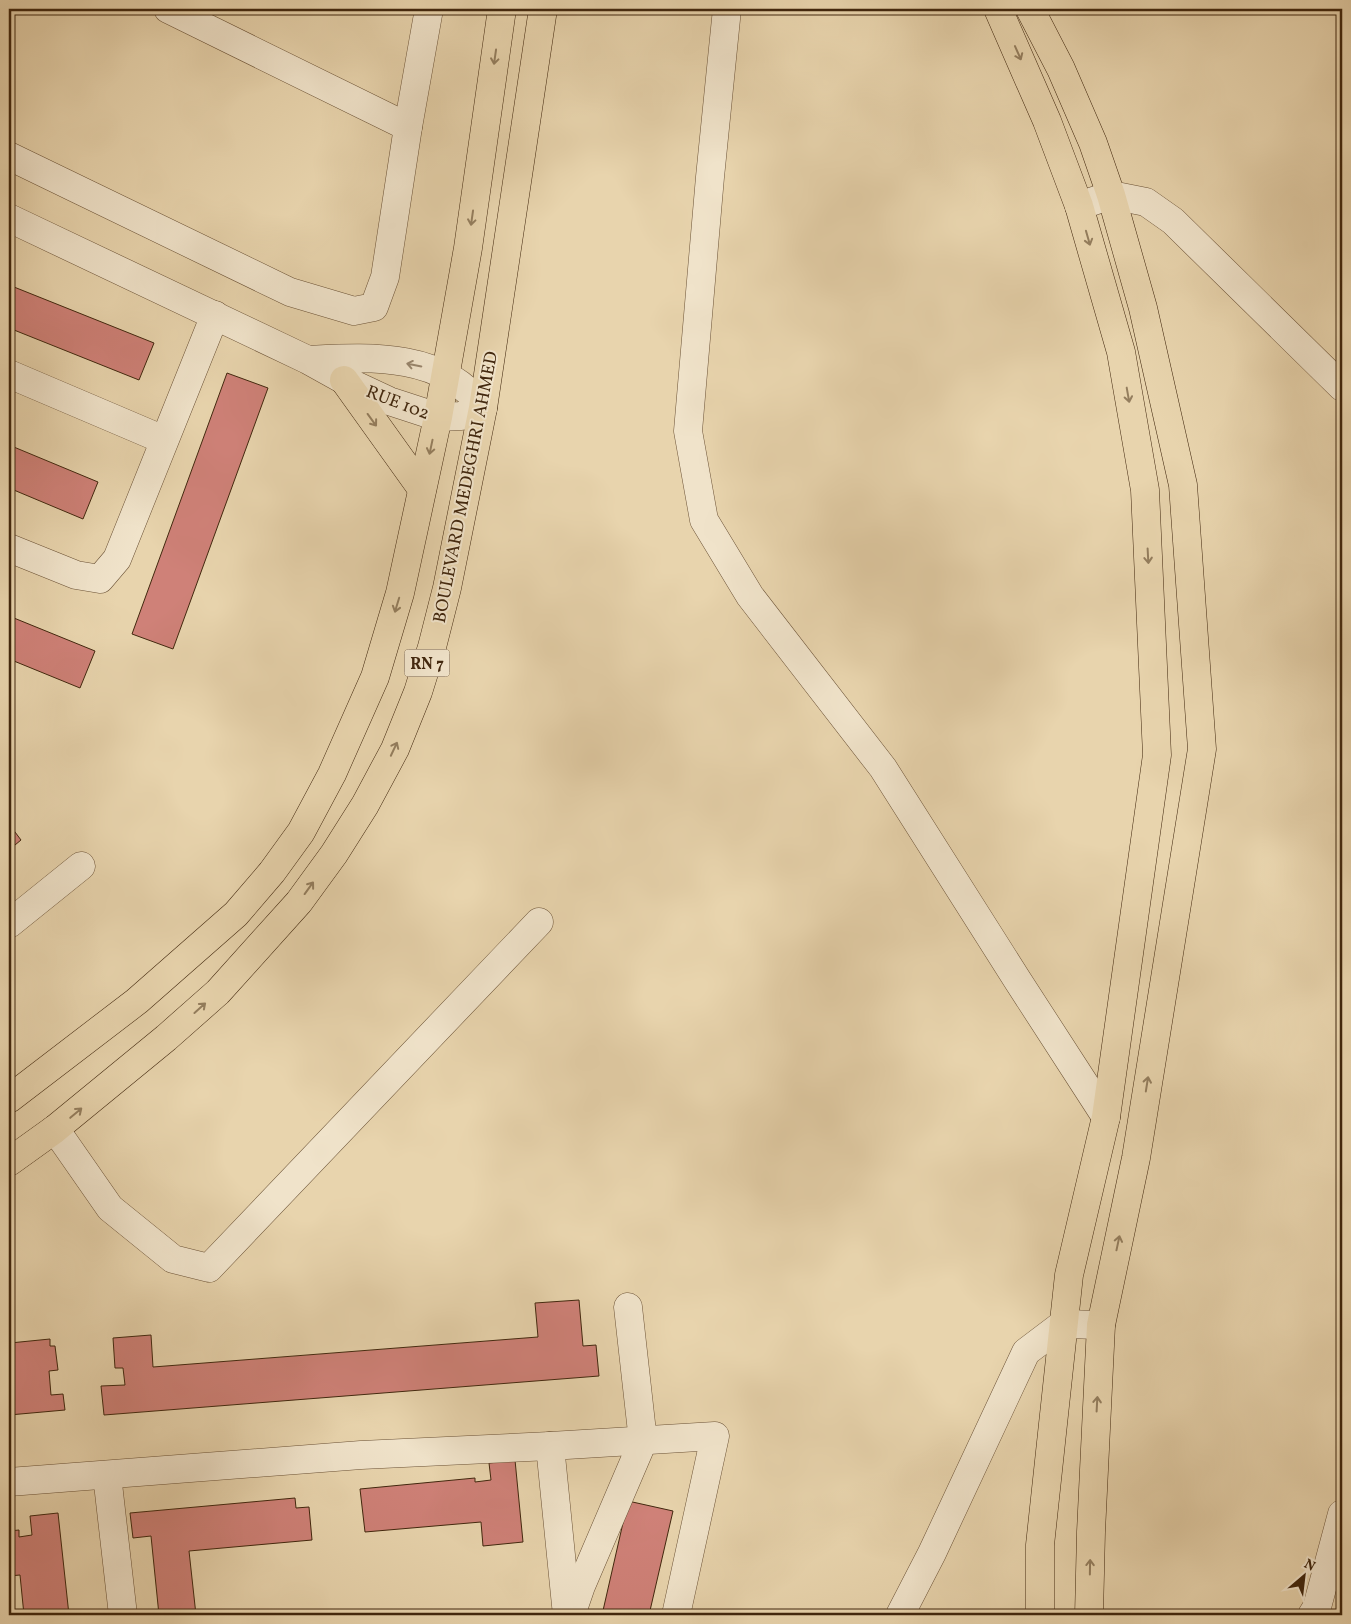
<svg xmlns="http://www.w3.org/2000/svg" width="1351" height="1624" font-family="Vollkorn,serif">
<rect width="100%" height="100%" fill="#e8d4ad"/>
<filter id="stains"><feTurbulence type="fractalNoise" baseFrequency=".004" numOctaves="4"/><feColorMatrix values="0 0 0 0 .2 0 0 0 0 .09 0 0 0 0 .02 0 0 0 .5 -.17"/></filter>
<radialGradient id="worn" r=".72"><stop offset=".6" stop-color="#630" stop-opacity="0"/><stop offset="1" stop-color="#630" stop-opacity=".3"/></radialGradient>
<!-- building -->
<g fill="#cf8178" stroke="#41270e">
<polygon points="9,285 154,343 139,380 9,328"/>
<polygon points="227,373 268,388 173,649 132,634"/>
<polygon points="9,445 98,482 83,519 9,488"/>
<polygon points="9,616 95,651 80,688 9,659"/>
<polygon points="9,824 21,840 9,850"/>
<polygon points="579,1300 583,1346 596,1345 599,1376 104,1415 101,1386 125,1385 123,1368 115,1368 113,1338 151,1335 153,1367 538,1337 535,1303"/>
<polygon points="50,1339 50,1346 55,1346 58,1370 49,1371 51,1395 63,1394 65,1410 9,1415 9,1379 13,1379 10,1343"/>
<polygon points="515,1460 523,1542 483,1546 481,1522 365,1532 360,1489 475,1478 475,1482 491,1480 489,1463"/>
<polygon points="295,1498 296,1508 309,1507 312,1540 189,1551 196,1615 159,1615 151,1536 133,1538 130,1513"/>
<polygon points="628,1501 673,1511 649,1615 602,1615"/>
<polygon points="58,1513 69,1615 24,1615 20,1575 9,1576 9,1531 19,1530 19,1537 32,1535 30,1516"/>
</g>
<g fill="none" stroke-linecap="round" stroke-linejoin="round">
<defs>
<g id="minor">
<polyline points="168,9 408,127"/>
<polyline points="727,9 710,177 688,431 704,520 750,596 883,768 1018,981 1106,1117"/>
<polyline points="9,156 290,292 354,311 374,307 385,277 408,127 429,9"/>
<polyline points="1079,206 1111,195 1146,202 1173,221 1342,387"/>
<path d="M9,218L308,360L344,380L389,401L438,417L461,416L483,408C443,352 370,357 308,360"/>
<polyline points="9,374 164,440"/>
<polyline points="9,548 76,575 100,579 117,559 215,315"/>
<polyline points="9,924 81,866"/>
<polyline points="55,1129 110,1208 173,1259 209,1268 539,922"/>
<polyline points="550,1446 567,1615"/>
<polyline points="107,1475 123,1615"/>
<polyline points="9,1482 361,1455 550,1446 715,1436 676,1615"/>
<polyline points="571,1615 581,1586 643,1441 628,1307"/>
<polyline points="900,1615 932,1553 1026,1352 1063,1324 1101,1325"/>
<polyline points="1312,1615 1317,1607 1342,1514"/>
</g>
<g id="major">
<polyline points="998,9 1047,121 1079,206 1121,352 1145,490 1157,755 1106,1117 1069,1275 1040,1545 1040,1615"/>
<polyline points="1030,9 1061,69 1093,143 1111,195 1143,308 1183,485 1202,749 1136,1158 1101,1325 1091,1532 1089,1615"/>
<polyline points="344,380 422,489"/>
<polyline points="9,1099 137,1001 236,914 272,872 301,832 332,774 375,677 400,593 438,417 457,310 468,248 502,9"/>
<polyline points="9,1162 55,1129 166,1038 218,992 299,902 334,854 365,805 395,749 418,692 432,647 447,588 483,408 543,9"/>
</g>
</defs>
<!-- minor casing -->
<use href="#minor" stroke="#6b5236" stroke-width="29"/>
<!-- major casing -->
<use href="#major" stroke="#41270e" stroke-width="29"/>
<!-- minor -->
<use href="#minor" stroke="#f0e3ca" stroke-width="28"/>
<!-- major -->
<use href="#major" stroke="#e8d4ad" stroke-width="28"/>
</g>
<!-- one-way arrows -->
<defs><path id="oneway-shaft" d="M-6 0H5M1.5-3L5.5 0L1.5 3" fill="none" stroke-width="1.6" stroke-linecap="round" stroke-linejoin="round" transform="scale(1.25)"/></defs>
<g stroke="#947e5e">
<use href="#oneway-shaft" transform="translate(1018 53) rotate(66)"/>
<use href="#oneway-shaft" transform="translate(495 57) rotate(98)"/>
<use href="#oneway-shaft" transform="translate(472 218) rotate(98)"/>
<use href="#oneway-shaft" transform="translate(1088 238) rotate(74)"/>
<use href="#oneway-shaft" transform="translate(1128 395) rotate(80)"/>
<use href="#oneway-shaft" transform="translate(372 420) rotate(54)"/>
<use href="#oneway-shaft" transform="translate(431 447) rotate(102)"/>
<use href="#oneway-shaft" transform="translate(1148 556) rotate(87)"/>
<use href="#oneway-shaft" transform="translate(397 605) rotate(107)"/>
<use href="#oneway-shaft" transform="translate(394 749) rotate(-65)"/>
<use href="#oneway-shaft" transform="translate(309 888) rotate(-54)"/>
<use href="#oneway-shaft" transform="translate(200 1008) rotate(-42)"/>
<use href="#oneway-shaft" transform="translate(1147 1084) rotate(-81)"/>
<use href="#oneway-shaft" transform="translate(76 1113) rotate(-40)"/>
<use href="#oneway-shaft" transform="translate(1118 1243) rotate(-78)"/>
<use href="#oneway-shaft" transform="translate(1097 1404) rotate(-87)"/>
<use href="#oneway-shaft" transform="translate(1090 1567) rotate(-89)"/>
</g>
<use stroke="#98856c" href="#oneway-shaft" transform="translate(414 365) rotate(-169)"/>
<g text-anchor="middle" stroke-width="4" stroke-linejoin="round" paint-order="stroke">
<!-- shield labels -->
<rect fill="#f0e3ca" stroke="#765f46" stroke-width="1" x="404.5" y="649.5" width="45" height="27" rx="4"/>
<g font-size="16" font-weight="bold" fill="#41270e">
<text x="427" y="669">RN 7</text>
</g>
<!-- street labels -->
<g font-size="18" fill="#41270e" stroke="#f0e3ca">
<text transform="translate(398 402) rotate(21)" y="6">RUE 102</text>
<text transform="translate(465 487) rotate(-79)" y="6">BOULEVARD MEDEGHRI AHMED</text>
</g>
</g>
<!-- margin -->
<rect width="1351" height="1624" fill="none" stroke="#e8d4ad" stroke-width="30"/>
<rect x="10" y="10" width="1331" height="1604" fill="none" stroke="#41270e" stroke-width="2.5"/>
<rect x="15" y="15" width="1321" height="1594" fill="none" stroke="#41270e"/>
<!-- north arrow -->
<g transform="translate(1304 1576) rotate(28)" stroke="#f0e3ca" stroke-width="4" paint-order="stroke">
<path d="M0-4L9 19L0 12L-9 19Z" fill="#41270e"/>
<text y="-8" font-size="14" font-weight="bold" text-anchor="middle" fill="#41270e">N</text>
</g>
<rect width="100%" height="100%" filter="url(#stains)"/>
<rect width="100%" height="100%" fill="url(#worn)"/>
</svg>
